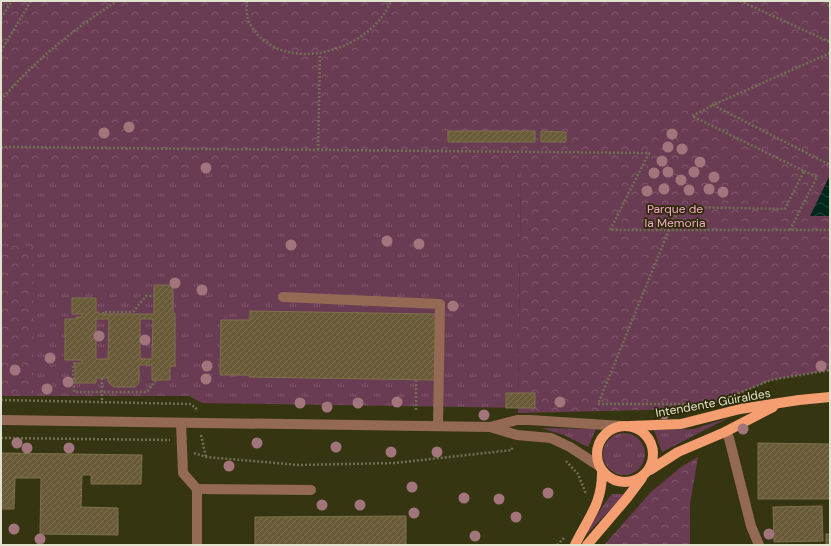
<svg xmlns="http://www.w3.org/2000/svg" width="831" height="546" font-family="'DM Sans',sans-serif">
<defs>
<pattern id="grass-tufts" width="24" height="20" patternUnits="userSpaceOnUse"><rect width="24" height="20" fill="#6a3c54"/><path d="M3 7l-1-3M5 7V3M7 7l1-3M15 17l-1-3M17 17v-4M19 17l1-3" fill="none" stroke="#7f586b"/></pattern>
<pattern id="park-crowns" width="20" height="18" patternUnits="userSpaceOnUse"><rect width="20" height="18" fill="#6a3c54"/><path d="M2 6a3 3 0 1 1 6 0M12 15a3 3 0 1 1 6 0" fill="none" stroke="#7f586b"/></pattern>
<pattern id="water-waves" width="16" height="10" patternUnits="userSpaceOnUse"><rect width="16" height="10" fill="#00271b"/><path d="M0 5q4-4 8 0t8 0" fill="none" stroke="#25463b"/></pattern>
<pattern id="building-hatch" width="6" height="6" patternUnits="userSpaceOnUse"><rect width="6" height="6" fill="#695b38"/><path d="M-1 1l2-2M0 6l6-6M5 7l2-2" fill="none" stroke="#7e7254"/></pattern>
</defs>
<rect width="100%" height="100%" fill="#363511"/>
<!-- grass -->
<g fill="url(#grass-tufts)">
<polygon points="1,169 521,169 518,408 202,403 189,396 1,396"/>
<polygon points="728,418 662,452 654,430 694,429"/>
<polygon points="541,428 596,429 588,447 564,435"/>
<circle cx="624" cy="454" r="21"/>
<polygon points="612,494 625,494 584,537 602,507"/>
</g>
<!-- park -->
<g fill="url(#park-crowns)">
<polygon points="1,1 830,1 830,370 771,380 713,404 689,409 518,413 521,169 1,169"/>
<polygon points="1,246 34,246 33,394 1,394"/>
<polygon points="698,457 690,504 690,545 604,545 651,492 681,467"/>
</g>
<!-- water -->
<polygon fill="url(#water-waves)" points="830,175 830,216 810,216"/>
<!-- building -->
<g fill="url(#building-hatch)" stroke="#7f704c" fill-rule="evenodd">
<rect x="448" y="131" width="87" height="11"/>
<polygon points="541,131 566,132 566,142 541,142"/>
<path d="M154,285H173V313H175V366H170V380H152V365H139V383L135,387H114L108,382V378H96V383H75V363H82V360H65V319H76V317H82V314H72V298H96V312H99V314H154ZM96,319H109L108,359H96ZM140,319H153L152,359H140Z"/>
<polygon points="250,311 436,314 435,380 249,377 249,375 220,375 221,320 250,320"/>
<rect x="506" y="393" width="29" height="15"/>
<polygon points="758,443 830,444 830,499 758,499"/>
<polygon points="1,453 142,455 141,484 91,484 91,475 82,475 81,507 118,508 118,535 40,534 41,478 15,478 14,509 1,509"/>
<polygon points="822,506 823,541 774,542 773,507"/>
<polygon points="406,516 406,545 255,545 255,517"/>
<rect x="826" y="534" width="4" height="11"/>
</g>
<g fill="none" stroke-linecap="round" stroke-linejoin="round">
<!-- path -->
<g stroke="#707051" stroke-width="2.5" stroke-dasharray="2 2" stroke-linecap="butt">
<path d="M247,1C245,15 249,27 260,37C297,73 373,47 391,1"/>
<polyline points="740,1 830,42"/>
<polyline points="827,1 830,9"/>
<polyline points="1,18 12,1"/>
<polyline points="1,51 31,1"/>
<polyline points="830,53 713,105 830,165"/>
<path d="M1,100C34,61 75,28 117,1"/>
<polyline points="1,147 649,153 610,230 830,230"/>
<polyline points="318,150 320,54"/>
<polyline points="790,230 817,177 804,171"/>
<polyline points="103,314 103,312 133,312 146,296 154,296"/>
<polyline points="75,363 73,364 74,392 147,392 156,380"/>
<polyline points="102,378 102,403"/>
<polyline points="727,398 771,380 830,370"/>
<polyline points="1,400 190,404 196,408 196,412"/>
<polyline points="704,404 598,404 669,230 680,207 785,209 804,171 692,116 713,105"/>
<polyline points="416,410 416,380"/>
<polyline points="201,435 206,457"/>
<polyline points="1,438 170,440"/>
<polyline points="194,453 206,457 299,465 395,463 512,450 512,447"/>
<polyline points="566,461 578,474 586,494"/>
<polyline points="557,545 564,538"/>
</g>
<!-- minor -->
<g stroke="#956a55" stroke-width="10">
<polyline points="283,297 440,304 438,426"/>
<polyline points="1,420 490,427 517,420 530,420 622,426"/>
<polyline points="181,423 183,473 197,489 197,545"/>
<polyline points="490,427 517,435 551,438 570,447 599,466"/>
<polyline points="725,432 729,438 751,526 759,545"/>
<polyline points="197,489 311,490"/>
</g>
<!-- major -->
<g stroke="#f59e71" stroke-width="10">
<circle cx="625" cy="454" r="28"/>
<polyline points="630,426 681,424 740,409 799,400 830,397"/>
<polyline points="650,470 678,452 725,432 773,407"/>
<path d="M575,545C588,518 602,504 602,473"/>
<polyline points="587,545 627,498 642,478"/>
</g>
</g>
<!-- trees -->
<g fill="#a2747b">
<circle cx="129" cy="127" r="5.5"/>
<circle cx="104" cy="133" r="5.5"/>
<circle cx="672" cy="134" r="5.5"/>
<circle cx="668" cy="147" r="5.5"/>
<circle cx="682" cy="149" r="5.5"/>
<circle cx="662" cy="161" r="5.5"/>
<circle cx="700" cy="162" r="5.5"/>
<circle cx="206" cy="168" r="5.5"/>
<circle cx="668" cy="172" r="5.5"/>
<circle cx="694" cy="172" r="5.5"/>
<circle cx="654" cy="173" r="5.5"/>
<circle cx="714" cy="177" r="5.5"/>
<circle cx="681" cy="180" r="5.5"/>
<circle cx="664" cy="189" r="5.5"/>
<circle cx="709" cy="189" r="5.5"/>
<circle cx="689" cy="190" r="5.5"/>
<circle cx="647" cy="191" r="5.5"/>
<circle cx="723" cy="192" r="5.5"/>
<circle cx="387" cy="241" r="5.5"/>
<circle cx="419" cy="244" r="5.5"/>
<circle cx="291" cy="245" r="5.5"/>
<circle cx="175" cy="283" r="5.5"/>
<circle cx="202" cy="290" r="5.5"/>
<circle cx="453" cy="306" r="5.5"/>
<circle cx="99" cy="336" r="5.5"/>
<circle cx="145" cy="340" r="5.5"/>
<circle cx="50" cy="358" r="5.5"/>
<circle cx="207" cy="366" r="5.5"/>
<circle cx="821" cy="366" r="5.5"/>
<circle cx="15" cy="370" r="5.5"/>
<circle cx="206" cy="379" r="5.5"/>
<circle cx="68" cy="382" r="5.5"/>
<circle cx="47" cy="389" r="5.5"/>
<circle cx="397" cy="402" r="5.5"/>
<circle cx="560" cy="402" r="5.5"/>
<circle cx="300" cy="403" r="5.5"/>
<circle cx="358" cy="403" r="5.5"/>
<circle cx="327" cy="407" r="5.5"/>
<circle cx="664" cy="414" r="5.5"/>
<circle cx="484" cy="415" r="5.5"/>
<circle cx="743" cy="429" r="5.5"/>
<circle cx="17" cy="443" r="5.5"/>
<circle cx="257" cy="443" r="5.5"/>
<circle cx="336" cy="447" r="5.5"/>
<circle cx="27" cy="448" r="5.5"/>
<circle cx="69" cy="448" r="5.5"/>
<circle cx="391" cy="452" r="5.5"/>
<circle cx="437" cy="452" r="5.5"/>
<circle cx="229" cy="466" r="5.5"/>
<circle cx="412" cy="487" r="5.5"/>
<circle cx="548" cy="493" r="5.5"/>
<circle cx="464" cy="498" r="5.5"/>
<circle cx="499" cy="499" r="5.5"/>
<circle cx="322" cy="505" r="5.5"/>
<circle cx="360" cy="505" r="5.5"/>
<circle cx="414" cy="513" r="5.5"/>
<circle cx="516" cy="517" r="5.5"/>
<circle cx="14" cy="529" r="5.5"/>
<circle cx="769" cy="534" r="5.5"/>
<circle cx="475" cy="536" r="5.5"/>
<circle cx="40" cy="539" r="5.5"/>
</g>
<g text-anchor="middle" stroke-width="3.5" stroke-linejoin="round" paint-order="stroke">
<!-- park labels -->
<g font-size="12" fill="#faa7d1" stroke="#2c2b06">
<text x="675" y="213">Parque de<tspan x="675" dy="14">la Memoria</tspan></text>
</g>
<!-- street labels -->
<g font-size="12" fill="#e2e3ce" stroke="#2c2b06">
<text transform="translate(713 403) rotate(-10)" y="4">Intendente Güiraldes</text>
</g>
</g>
<!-- border -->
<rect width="831" height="546" fill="none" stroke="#e2e3ce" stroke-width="4"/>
</svg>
